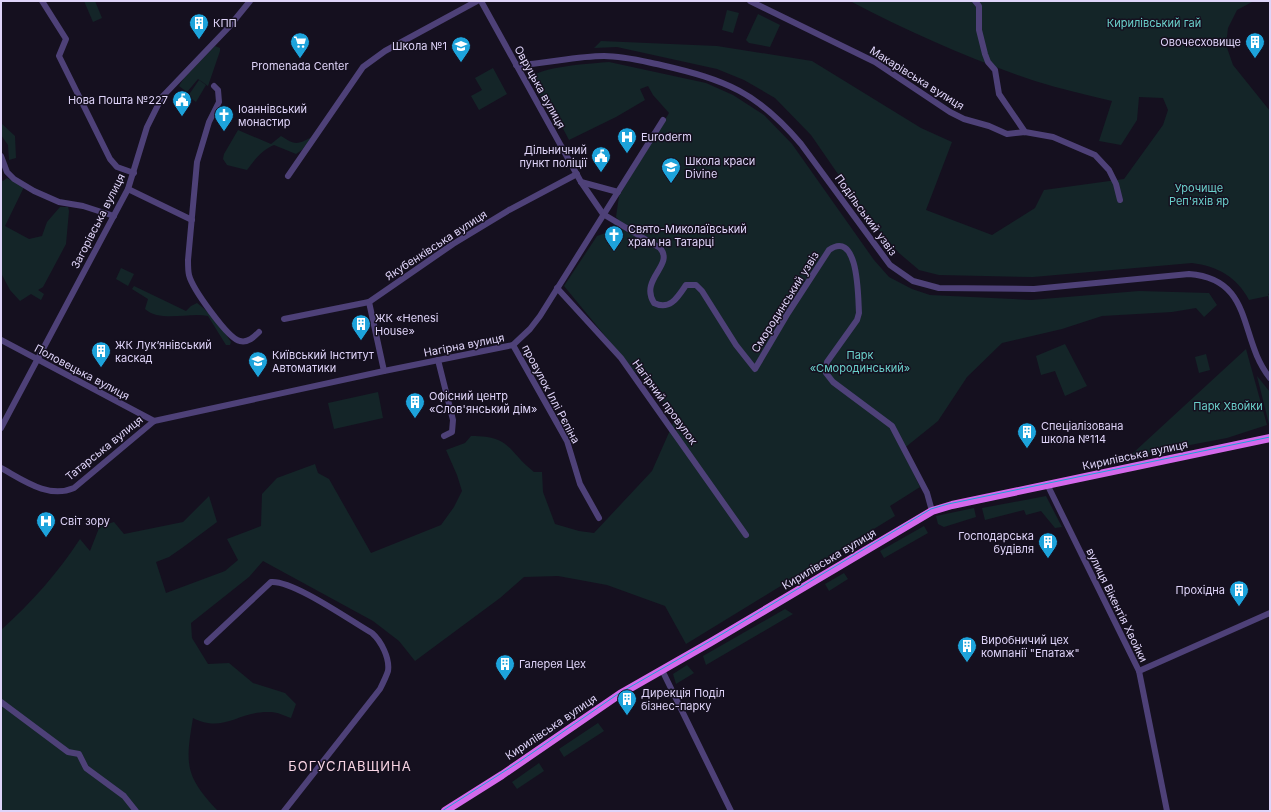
<svg xmlns="http://www.w3.org/2000/svg" width="1271" height="812" font-family="Inter,sans-serif">
<rect width="100%" height="100%" fill="#15101f"/>
<!-- green -->
<g fill="#142528">
<polygon points="84,1 95,1 102,18 93,22"/>
<path d="M850,1H1254L1237,10L1228,28L1226,45L1233,65L1270,111V291L1268,295H1270V306L1268,296L1249,300C1237,277 1217,266 1192,263L1033,277L939,275L919,270L899,253L869,219L811,135L775,98L744,80L717,69L617,47L594,48L601,41L717,46L812,61L921,128L952,142L926,210L992,235L1035,208L1044,190L1124,179L1163,125L1168,110L1163,98L1139,97L1137,120L1121,145L1099,141L1112,101C1087,95 1061,89 1035,81C972,60 909,32 850,1Z"/>
<polygon points="727,10 739,13 733,33 722,30"/>
<polygon points="758,14 780,25 770,47 749,43 746,40"/>
<polygon points="215,46 220,48 220,51 208,86 198,79 187,92 179,86 184,78"/>
<path d="M609,62L706,83L733,95L764,115L792,144L874,260L889,277L912,289L930,295L1031,300L1139,291L1209,293L1217,305L1204,317L1196,308L1172,312L1102,316L1062,329L1002,343L967,377L938,421L902,450L920,487L890,506L895,516L686,644L665,606L607,585L558,576L524,577L500,598L415,661L399,641L373,621L263,561L249,577L191,623L192,638L208,664L229,663L253,683L285,693L296,704L291,718C285,716 277,712 271,712C239,710 224,734 193,718C185,765 185,776 218,811H1V630C31,603 58,573 80,539L90,551L101,523L107,524L114,522L124,534L183,522L209,496L217,522L182,548L169,557L156,562L166,593L225,571L238,560L227,539L261,526L262,494L277,478L315,464L318,473L329,479L371,553L441,525L454,507L462,491L457,475L446,450L465,443L471,436C512,436 507,451 534,472H542L543,492L555,524L579,531L594,533L652,471L675,419L654,389L633,370L564,286L597,236L608,232L618,219L616,217L619,196L669,113L653,95L648,86L640,89L645,100L616,117L569,140L559,121L554,123L531,78C537,67 595,63 609,62Z"/>
<polygon points="493,68 507,94 479,110 471,96 482,90 475,78"/>
<polygon points="199,80 206,85 196,102 188,96"/>
<polygon points="1,123 15,136 16,158 9,160 8,145 1,135"/>
<path d="M238,130L271,144L281,136C295,145 297,145 312,137L302,150L296,154L274,145C261,151 255,159 247,170L227,165L223,159L224,154Z"/>
<polygon points="7,178 24,187 5,226 29,239 42,236 47,222 60,207 68,207 69,211 66,244 43,287 38,290 44,294 41,300 31,294 20,301 10,290 1,273 1,180 3,181"/>
<polygon points="121,268 134,274 128,286 116,279"/>
<path d="M134,286L186,311L191,306L197,303C211,313 221,327 231,342L230,345H226L208,316C189,312 161,323 145,309L148,299L132,289Z"/>
<polygon points="1065,344 1087,386 1065,396 1055,371 1041,375 1036,356"/>
<polygon points="1246,349 1267,425 1227,438 1132,456 1132,454"/>
<polygon points="1206,354 1210,370 1199,373 1195,357"/>
<polygon points="1257,376 1270,392 1269,424"/>
<polygon points="378,392 383,418 334,429 328,403"/>
<polygon points="1046,496 1062,527 1055,528 1041,511 1026,515 1024,510 985,520 982,508"/>
<polygon points="974,508 976,517 944,527 938,524 936,516"/>
<polygon points="924,526 928,533 884,558 880,551"/>
<polygon points="844,573 848,579 829,591 825,584"/>
<polygon points="785,609 793,614 706,665 703,656"/>
<polygon points="687,665 694,673 676,684 673,674"/>
<polygon points="598,723 604,731 564,757 559,749"/>
<polygon points="539,763 544,771 517,789 512,782"/>
</g>
<g fill="none" stroke-linecap="round" stroke-linejoin="round">
<!-- minor -->
<g stroke="#4e4178" stroke-width="6">
<polyline points="42,1 66,39 59,56 110,159 117,167 134,173"/>
<path d="M481,1L581,182L603,214L660,248C675,265 639,279 654,303C670,311 678,297 686,285H696L702,291L736,345L755,369L788,313L829,250C859,229 858,298 859,313L857,320L827,362L826,373L833,382L892,426L927,493L932,511"/>
<polyline points="750,1 875,62 950,112 964,119 989,126 1007,134 1025,132 1053,137 1095,155 1109,170 1116,184 1120,200"/>
<polyline points="975,1 979,6 979,30 985,54 988,62 995,70 999,94 1025,132"/>
<path d="M516,65C546,64 575,56 604,56C624,56 642,61 661,65C726,80 757,92 801,144L890,265L913,281L939,288L1034,289L1189,274C1255,279 1238,339 1270,378"/>
<path d="M214,86L218,90L219,102L209,122L197,162L188,260C188,265 188,271 189,275C192,288 228,339 240,341C248,343 254,337 259,332"/>
<polyline points="1,156 7,172 14,179 34,191 59,202 83,206 114,216"/>
<polyline points="288,176 363,67 385,51 477,1"/>
<polyline points="581,182 618,192"/>
<polyline points="128,189 192,220"/>
<polyline points="557,288 621,358 746,535"/>
<polyline points="369,302 384,371"/>
<polyline points="284,319 369,302 453,244 509,210 577,174"/>
<polyline points="1,340 154,421"/>
<polyline points="513,345 567,441 580,484 599,518"/>
<polyline points="438,360 453,420 452,432 444,436"/>
<polyline points="1,428 128,189 147,127 162,97 228,28 250,1"/>
<path d="M1,468C23,480 48,499 74,488L154,421L384,371L513,345L530,329L540,316L663,120"/>
<polyline points="1047,484 1139,671 1167,811"/>
<path d="M207,642L271,582C293,580 351,621 372,633C381,641 390,658 388,671C386,677 383,683 380,689L284,811"/>
<polyline points="662,670 731,811"/>
<polyline points="1139,671 1270,613"/>
<polyline points="1,702 68,752 79,754 86,768 124,796 136,811"/>
</g>
<!-- major -->
<polyline stroke="#d469eb" stroke-width="8" points="445,811 502,775 620,694 711,642 932,511 952,505 1270,438"/>
<!-- tram -->
<polyline stroke="#1da3db" stroke-width="1" points="442,811 519,762 618,694 724,633 931,509 948,504 1270,437"/>
</g>
<!-- icons -->
<defs>
<symbol id="building-pin" viewBox="-11 -11 22 30"><path d="M0 17L-7.5 6A9.5 9.5 0 1 1 7.5 6Z" fill="#1da3db" stroke="#15101f"/><path d="M-4-6H4V6H1V3H-1V6H-4ZM-2.5-4.3h1.7v1.8h-1.7ZM.8-4.3h1.7v1.8H.8ZM-2.5-1h1.7V.8h-1.7ZM.8-1h1.7V.8H.8Z" fill="#fff"/></symbol>
<symbol id="supermarket-pin" viewBox="-11 -11 22 30"><path d="M0 17L-7.5 6A9.5 9.5 0 1 1 7.5 6Z" fill="#1da3db" stroke="#15101f"/><path d="M-6-5.5h2.5l.6 2H6L4.5 2H-2.5L-4.4-4H-6ZM-1.5 3.2a1.3 1.3 0 1 0 .1 0ZM3 3.2a1.3 1.3 0 1 0 .1 0Z" fill="#fff"/></symbol>
<symbol id="school-pin" viewBox="-11 -11 22 30"><path d="M0 17L-7.5 6A9.5 9.5 0 1 1 7.5 6Z" fill="#1da3db" stroke="#15101f"/><path d="M0-5L7-2L0 1L-7-2ZM-4 1L0 2.5L4 1V4Q0 6-4 4Z" fill="#fff"/></symbol>
<symbol id="civic-pin" viewBox="-11 -11 22 30"><path d="M0 17L-7.5 6A9.5 9.5 0 1 1 7.5 6Z" fill="#1da3db" stroke="#15101f"/><path d="M-.6-6.5H3V-4.5H.6V-3L4-1V1h2V6H-6V1h2V-1L-.6-3ZM-1.2 2.5V6h2.4V2.5Z" fill="#fff"/></symbol>
<symbol id="church-pin" viewBox="-11 -11 22 30"><path d="M0 17L-7.5 6A9.5 9.5 0 1 1 7.5 6Z" fill="#1da3db" stroke="#15101f"/><path d="M-1.2-6h2.4v3.5h3.3v2.4h-3.3V6h-2.4V-.1h-3.3v-2.4h3.3Z" fill="#fff"/></symbol>
<symbol id="hospital-pin" viewBox="-11 -11 22 30"><path d="M0 17L-7.5 6A9.5 9.5 0 1 1 7.5 6Z" fill="#1da3db" stroke="#15101f"/><path d="M-5-5h3v3.5h4V-5h3V5h-3V1.5h-4V5h-3Z" fill="#fff"/></symbol>
<symbol id="university-pin" viewBox="-11 -11 22 30"><path d="M0 17L-7.5 6A9.5 9.5 0 1 1 7.5 6Z" fill="#1da3db" stroke="#15101f"/><path d="M0-5L7-2L0 1L-7-2ZM-4 1L0 2.5L4 1V4Q0 6-4 4Z" fill="#fff"/></symbol>
</defs>
<g fill-rule="evenodd">
<use href="#building-pin" x="188" y="12" width="22" height="30"/>
<use href="#supermarket-pin" x="289" y="31" width="22" height="30"/>
<use href="#building-pin" x="1244" y="31" width="22" height="30"/>
<use href="#school-pin" x="450" y="35" width="22" height="30"/>
<use href="#civic-pin" x="171" y="89" width="22" height="30"/>
<use href="#church-pin" x="213" y="104" width="22" height="30"/>
<use href="#hospital-pin" x="616" y="126" width="22" height="30"/>
<use href="#civic-pin" x="590" y="145" width="22" height="30"/>
<use href="#school-pin" x="660" y="156" width="22" height="30"/>
<use href="#church-pin" x="603" y="224" width="22" height="30"/>
<use href="#building-pin" x="350" y="313" width="22" height="30"/>
<use href="#building-pin" x="90" y="340" width="22" height="30"/>
<use href="#university-pin" x="247" y="350" width="22" height="30"/>
<use href="#building-pin" x="404" y="391" width="22" height="30"/>
<use href="#building-pin" x="1016" y="421" width="22" height="30"/>
<use href="#hospital-pin" x="35" y="510" width="22" height="30"/>
<use href="#building-pin" x="1037" y="531" width="22" height="30"/>
<use href="#building-pin" x="1228" y="579" width="22" height="30"/>
<use href="#building-pin" x="956" y="635" width="22" height="30"/>
<use href="#building-pin" x="494" y="653" width="22" height="30"/>
<use href="#building-pin" x="616" y="688" width="22" height="30"/>
</g>
<g text-anchor="middle" stroke-width="3" stroke-linejoin="round" paint-order="stroke">
<!-- poi labels -->
<g font-size="11" fill="#dfd4f9" stroke="#15101f" text-anchor="start">
<text x="213" y="27">КПП</text>
<text x="1241" y="46" text-anchor="end">Овочесховище</text>
<text x="447" y="50" text-anchor="end">Школа №1</text>
<text x="300" y="70" text-anchor="middle">Promenada Center</text>
<text x="168" y="104" text-anchor="end">Нова Пошта №227</text>
<text x="238" y="113">Іоаннівський<tspan x="238" dy="13">монастир</tspan></text>
<text x="641" y="141">Euroderm</text>
<text x="587" y="154" text-anchor="end">Дільничний<tspan x="587" dy="13">пункт поліції</tspan></text>
<text x="685" y="165">Школа краси<tspan x="685" dy="13">Divine</tspan></text>
<text x="628" y="233">Свято-Миколаївський<tspan x="628" dy="13">храм на Татарці</tspan></text>
<text x="375" y="322">ЖК «Henesi<tspan x="375" dy="13">House»</tspan></text>
<text x="115" y="349">ЖК Лук’янівський<tspan x="115" dy="13">каскад</tspan></text>
<text x="272" y="359">Київський Інститут<tspan x="272" dy="13">Автоматики</tspan></text>
<text x="429" y="400">Офісний центр<tspan x="429" dy="13">«Слов'янський дім»</tspan></text>
<text x="1041" y="430">Спеціалізована<tspan x="1041" dy="13">школа №114</tspan></text>
<text x="60" y="525">Світ зору</text>
<text x="1034" y="540" text-anchor="end">Господарська<tspan x="1034" dy="13">будівля</tspan></text>
<text x="1225" y="594" text-anchor="end">Прохідна</text>
<text x="981" y="644">Виробничий цех<tspan x="981" dy="13">компанії "Епатаж"</tspan></text>
<text x="519" y="668">Галерея Цех</text>
<text x="641" y="697">Дирекція Поділ<tspan x="641" dy="13">бізнес-парку</tspan></text>
</g>
<!-- park labels -->
<g font-size="11" fill="#6acfca" stroke="#15101f">
<text x="1154" y="27">Кирилівський гай</text>
<text x="1199" y="192">Урочище<tspan x="1199" dy="13">Реп'яхів яр</tspan></text>
<text x="860" y="359">Парк<tspan x="860" dy="13">«Смородинський»</tspan></text>
<text x="1228" y="410">Парк Хвойки</text>
</g>
<!-- street labels -->
<g font-size="11" fill="#dfd4f9" stroke="#15101f">
<text transform="translate(917 78) rotate(32)" y="4">Макарівська вулиця</text>
<text transform="translate(540 87) rotate(61)" y="4">Овруцька вулиця</text>
<text transform="translate(866 215) rotate(54)" y="4">Подільський узвіз</text>
<text transform="translate(98 221) rotate(-63)" y="4">Загорівська вулиця</text>
<text transform="translate(436 245) rotate(-33)" y="4">Якубенківська вулиця</text>
<text transform="translate(785 302) rotate(-58)" y="4">Смородинський узвіз</text>
<text transform="translate(464 345) rotate(-11)" y="4">Нагірна вулиця</text>
<text transform="translate(82 372) rotate(28)" y="4">Половецька вулиця</text>
<text transform="translate(551 394) rotate(62)" y="4">провулок Іллі Рєпіна</text>
<text transform="translate(665 402) rotate(54)" y="4">Нагірний провулок</text>
<text transform="translate(104 448) rotate(-39)" y="4">Татарська вулиця</text>
<text transform="translate(1135 455) rotate(-12)" y="4">Кирилівська вулиця</text>
<text transform="translate(829 559) rotate(-31)" y="4">Кирилівська вулиця</text>
<text transform="translate(1117 605) rotate(64)" y="4">вулиця Вікентія Хвойки</text>
<text transform="translate(551 727) rotate(-34)" y="4">Кирилівська вулиця</text>
</g>
<!-- quarter labels -->
<g font-size="13" letter-spacing="1" fill="#f9d5e5" stroke="#15101f">
<text x="350" y="771">БОГУСЛАВЩИНА</text>
</g>
</g>
<!-- border -->
<rect width="1271" height="812" fill="none" stroke="#dfd4f9" stroke-width="4"/>
</svg>
